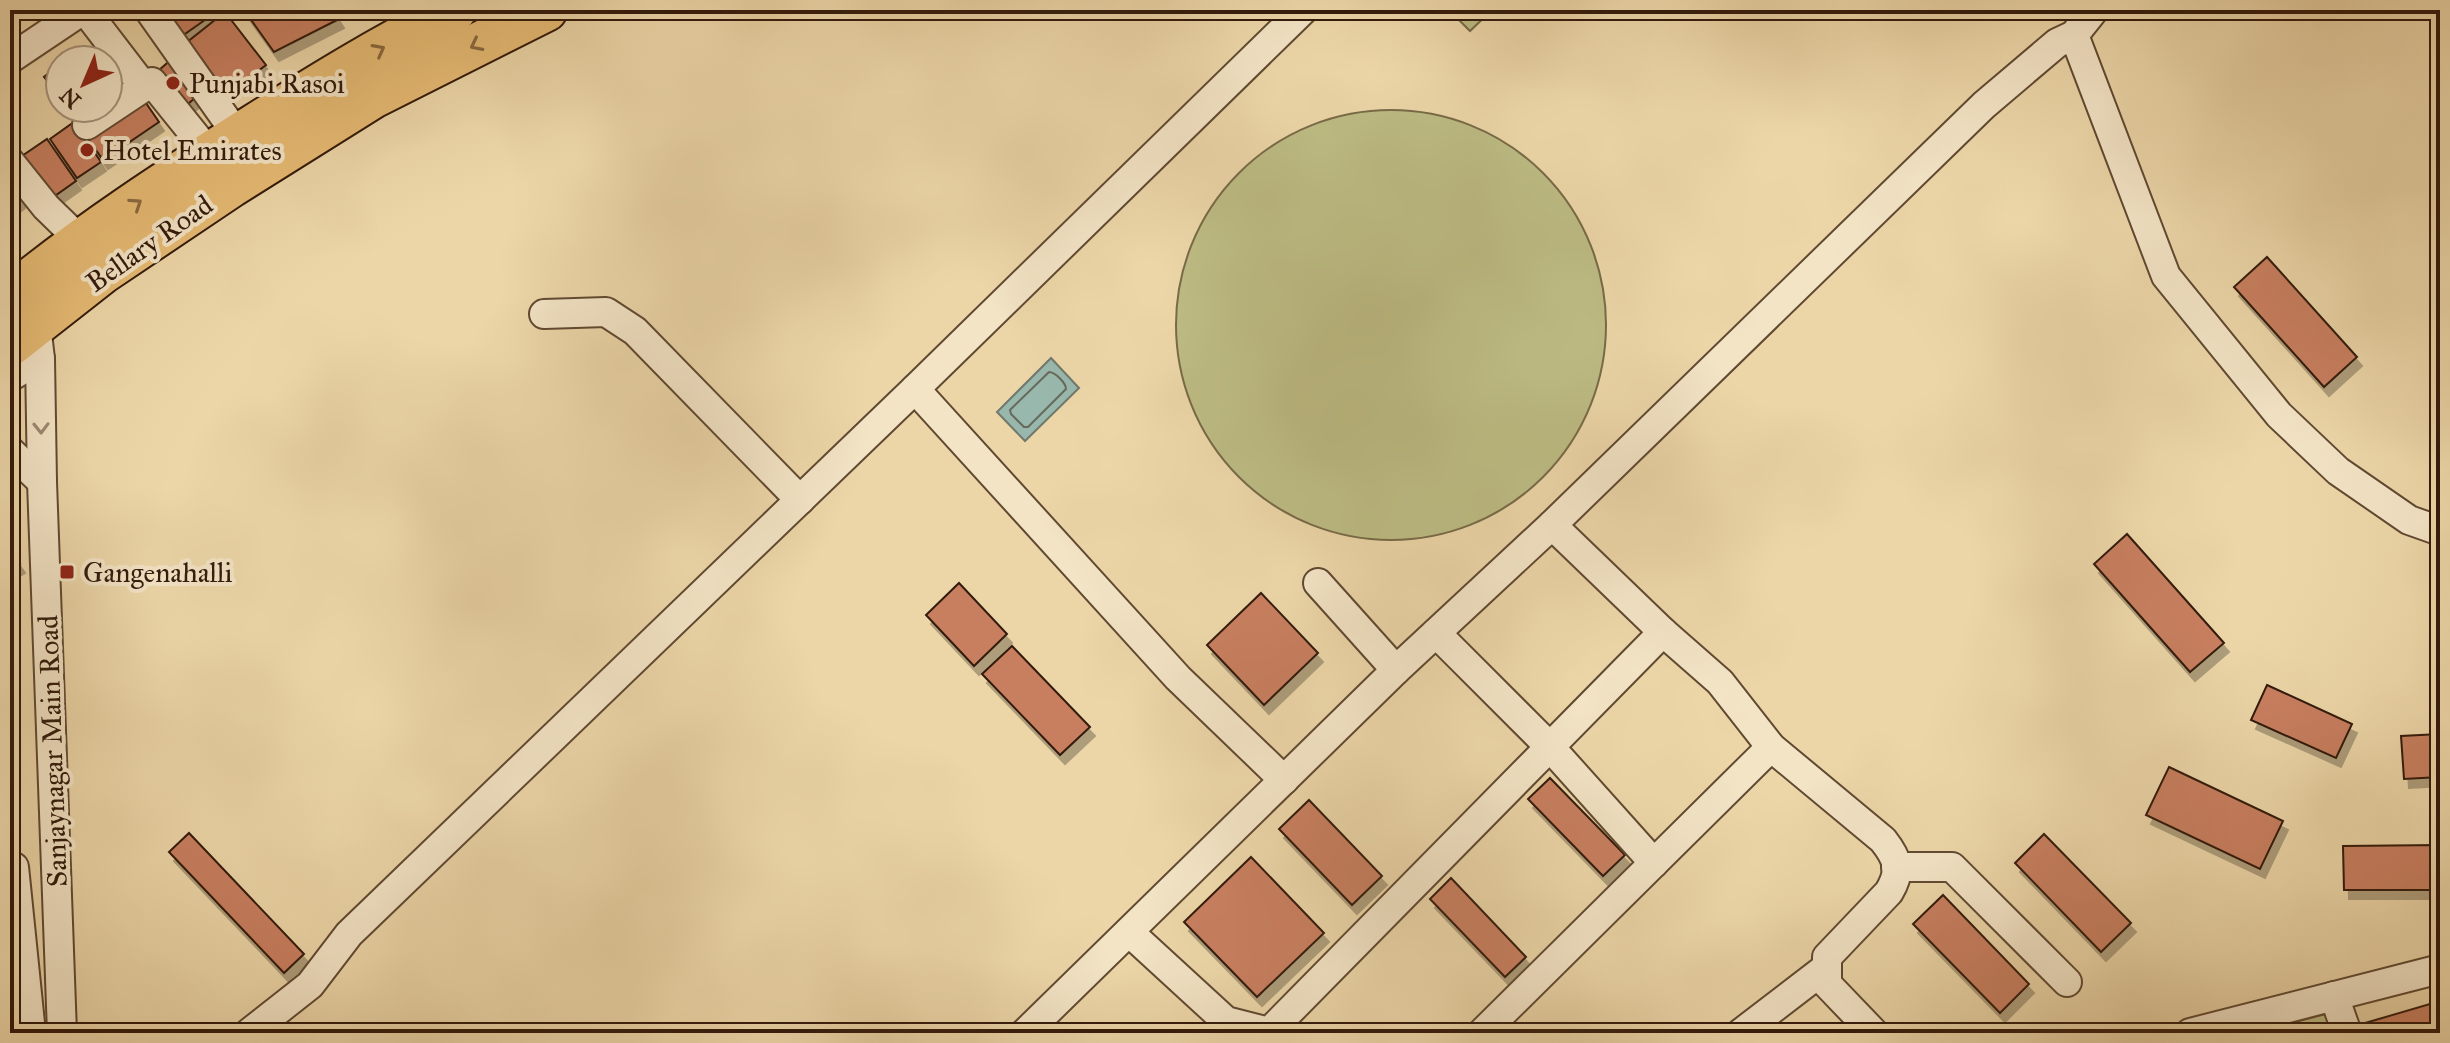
<svg xmlns="http://www.w3.org/2000/svg" width="2450" height="1043" font-family="'IM FELL Great Primer',serif">
<defs>
<filter id="shadow"><feDropShadow dx="5" dy="9" stdDeviation="0" flood-color="#0004"/></filter>
</defs>
<rect width="100%" height="100%" fill="#ecd6a8"/>
<filter id="stains"><feTurbulence type="fractalNoise" baseFrequency=".0025" numOctaves="4"/><feColorMatrix values="0 0 0 0 .2 0 0 0 0 .09 0 0 0 0 .02 0 0 0 .5 -.17"/></filter>
<radialGradient id="worn" r=".72"><stop offset=".6" stop-color="#630" stop-opacity="0"/><stop offset="1" stop-color="#630" stop-opacity=".3"/></radialGradient>
<!-- green -->
<g fill="#bdbc84" stroke="#786b48" stroke-width="2">
<polygon points="1449,10 1492,10 1470,31"/>
<circle cx="1391" cy="325" r="215"/>
<polygon points="2326,1014 2333,1033 2253,1033"/>
</g>
<!-- water -->
<polygon fill="#99b8ad" stroke="#70796c" stroke-width="2" points="1051,358 1079,388 1025,441 997,412"/>
<g fill="none" stroke-linecap="round" stroke-linejoin="round">
<!-- shore -->
<path stroke="#66695c" stroke-width="2" d="M1049,372C1055,372 1066,383 1066,389L1028,427H1024L1011,414L1010,410Z"/>
</g>
<!-- building -->
<g fill="#c87f60" stroke="#321a0b" stroke-width="2" filter="url(#shadow)">
<polygon points="163,10 219,10 182,36"/>
<polygon points="244,10 333,10 339,19 274,52"/>
<polygon points="225,12 266,65 225,96 186,43"/>
<polygon points="100,42 125,72 108,85 108,60 78,60"/>
<polygon points="174,57 203,91 180,111 151,77"/>
<polygon points="60,64 60,97 44,77"/>
<polygon points="133,84 159,122 103,160 77,123"/>
<polygon points="74,122 101,162 77,178 50,139"/>
<polygon points="47,139 76,181 49,200 19,158"/>
<polygon points="10,177 24,196 10,207"/>
<polygon points="2267,257 2357,357 2324,387 2234,287"/>
<polygon points="2440,439 2440,472 2431,469"/>
<polygon points="2127,534 2224,643 2190,672 2094,564"/>
<polygon points="10,550 20,564 10,570"/>
<polygon points="959,583 1007,634 974,666 926,615"/>
<polygon points="1261,593 1318,653 1264,705 1207,645"/>
<polygon points="1012,646 1090,727 1060,755 982,674"/>
<polygon points="2267,685 2352,724 2336,758 2251,720"/>
<polygon points="2440,734 2440,777 2404,779 2401,736"/>
<polygon points="2169,767 2283,821 2260,869 2146,815"/>
<polygon points="1550,778 1625,855 1603,876 1528,799"/>
<polygon points="1309,800 1382,876 1352,905 1279,829"/>
<polygon points="189,833 304,954 284,973 169,852"/>
<polygon points="2044,834 2131,923 2101,952 2015,863"/>
<polygon points="2440,845 2440,890 2344,890 2343,846"/>
<polygon points="1251,857 1324,933 1257,997 1184,922"/>
<polygon points="1451,878 1526,957 1505,977 1430,899"/>
<polygon points="1943,895 2029,984 2000,1013 1913,924"/>
<polygon points="2440,1001 2440,1033 2357,1033 2355,1026"/>
</g>
<g fill="none" stroke-linecap="round" stroke-linejoin="round">
<defs>
<g id="minor">
<polyline points="85,10 144,87 152,82 210,154"/>
<polyline points="149,10 238,136"/>
<polyline points="2074,35 2166,276 2279,415 2338,471 2409,520 2440,531"/>
<polyline points="10,59 83,10"/>
<polyline points="87,125 144,87"/>
<polyline points="10,162 46,207 81,241"/>
<polyline points="544,314 606,312 635,331 800,500"/>
<polyline points="36,325 40,359 42,482 62,1033"/>
<polyline points="10,377 40,359"/>
<polyline points="915,389 1178,678 1284,780"/>
<polyline points="10,451 42,482"/>
<polyline points="1318,583 1396,670"/>
<polyline points="1436,633 1550,747 1654,863"/>
<polyline points="1896,867 1952,867 2067,982"/>
<polyline points="10,870 14,867 31,1033"/>
<polyline points="1129,932 1226,1021 1269,1032 1663,632"/>
<polyline points="2334,996 2347,1033"/>
<polyline points="249,1033 310,985 349,934 915,389 1303,10"/>
<polyline points="1025,1033 1396,670 1552,525"/>
<polyline points="1482,1033 1771,747"/>
<polyline points="1741,1033 1827,967"/>
<path d="M1874,1033L1827,984V957L1889,892C1902,870 1898,859 1883,840L1771,747L1720,682L1663,632L1552,525L1984,105L2057,43L2074,35L2094,10"/>
<polyline points="2190,1033 2440,969"/>
</g>
<g id="highway">
<path d="M10,296C86,233 171,178 255,125C320,84 386,43 455,10"/>
<polyline points="10,345 103,272 231,186 373,97 546,10"/>
</g>
</defs>
<!-- minor casing -->
<use href="#minor" stroke="#604932" stroke-width="32"/>
<!-- highway casing -->
<use href="#highway" stroke="#321a0b" stroke-width="46"/>
<!-- minor -->
<use href="#minor" stroke="#f3e4c6" stroke-width="28"/>
<!-- highway -->
<use href="#highway" stroke="#e6bb74" stroke-width="42"/>
</g>
<!-- one-way arrows -->
<defs><path id="oneway-chevron" d="M-2-3.5L2.5 0L-2 3.5" fill="none" stroke-width="1.6" stroke-linecap="round" stroke-linejoin="round" transform="scale(2)"/></defs>
<g stroke="#8c6a40">
<use href="#oneway-chevron" transform="translate(476 45) rotate(153)"/>
<use href="#oneway-chevron" transform="translate(379 50) rotate(-28)"/>
<use href="#oneway-chevron" transform="translate(136 204) rotate(-34)"/>
</g>
<use stroke="#9c8972" href="#oneway-chevron" transform="translate(41 428) rotate(89)"/>
<!-- markers -->
<g fill="#8f2418" stroke="#f3e4c6" stroke-width="3">
<circle cx="173" cy="83" r="8"/>
<circle cx="87" cy="150" r="8"/>
<rect x="59" y="564" width="16" height="16" rx="4"/>
</g>
<g text-anchor="middle" stroke-width="8" stroke-linejoin="round" paint-order="stroke">
<!-- poi labels -->
<g font-size="28" fill="#321a0b" stroke="#f3e4c6" text-anchor="start">
<text x="189" y="93">Punjabi Rasoi</text>
<text x="103" y="160">Hotel Emirates</text>
<text x="83" y="582">Gangenahalli</text>
</g>
<!-- street labels -->
<g font-size="28" fill="#321a0b" stroke="#f3e4c6">
<text transform="translate(149 243) rotate(-35)" y="10">Bellary Road</text>
<text transform="translate(52 751) rotate(-92)" y="10">Sanjaynagar Main Road</text>
</g>
</g>
<!-- margin -->
<rect width="2450" height="1043" fill="none" stroke="#ecd6a8" stroke-width="40"/>
<rect x="12" y="12" width="2426" height="1019" fill="none" stroke="#321a0b" stroke-width="4"/>
<rect x="20" y="20" width="2410" height="1003" fill="none" stroke="#321a0b" stroke-width="2"/>
<!-- north arrow -->
<g transform="translate(84 84) rotate(224)"><circle r="38" fill="#f3e4c6" stroke="#a6937b" stroke-width="2"/>
<path d="M0-6L14 30L0 20L-14 30Z" fill="#8f2418"/>
<text y="-12" font-size="22" font-weight="bold" text-anchor="middle" fill="#321a0b">N</text>
</g>
<rect width="100%" height="100%" filter="url(#stains)"/>
<rect width="100%" height="100%" fill="url(#worn)"/>
</svg>
